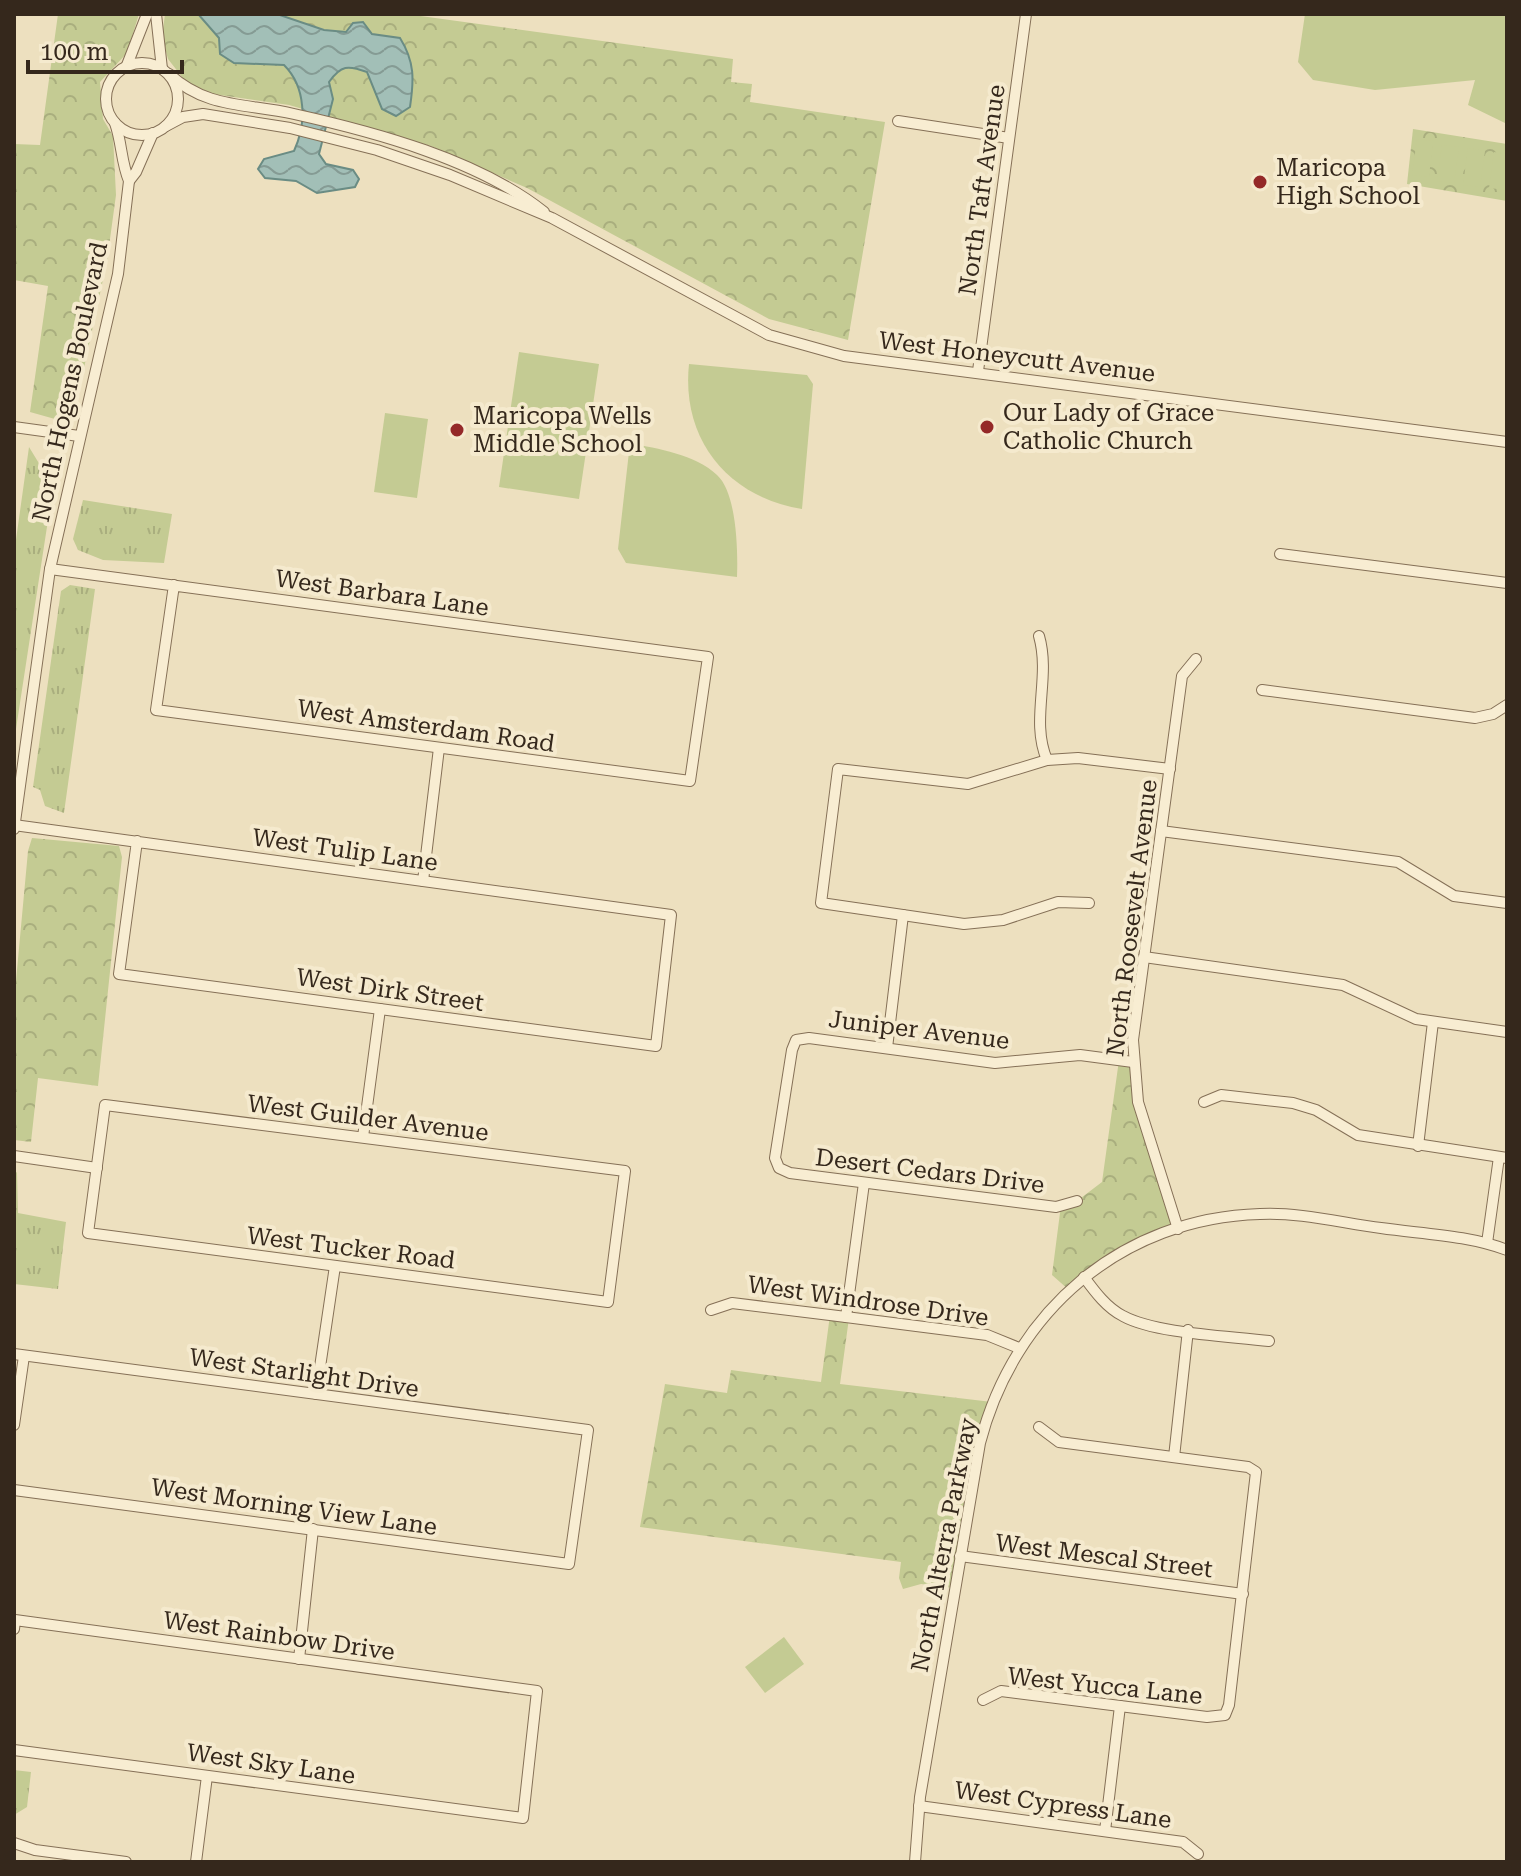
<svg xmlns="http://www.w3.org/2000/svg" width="1521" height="1876" font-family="'Roboto Serif',serif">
<defs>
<pattern id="grass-tufts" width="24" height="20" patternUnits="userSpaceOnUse" patternTransform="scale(2)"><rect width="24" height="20" fill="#c4cb93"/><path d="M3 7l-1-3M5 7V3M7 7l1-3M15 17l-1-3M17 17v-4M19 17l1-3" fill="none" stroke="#a9ae7e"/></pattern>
<pattern id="forest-crowns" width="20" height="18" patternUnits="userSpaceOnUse" patternTransform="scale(2)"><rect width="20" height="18" fill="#c4cb93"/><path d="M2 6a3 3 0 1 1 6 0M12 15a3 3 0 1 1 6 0" fill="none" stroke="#a9ae7e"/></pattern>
<pattern id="water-waves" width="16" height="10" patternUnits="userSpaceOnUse" patternTransform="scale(2)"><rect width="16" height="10" fill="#a2bfb7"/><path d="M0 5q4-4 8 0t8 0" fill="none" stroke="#859b94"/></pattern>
</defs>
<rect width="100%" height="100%" fill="#ede0bf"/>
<!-- grass -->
<g fill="url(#grass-tufts)">
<polygon points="29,447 40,465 56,468 14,742 14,554"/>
<polygon points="83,500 172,514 164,563 103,560 78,550 73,539"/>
<polygon points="70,585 95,589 64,813 45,806 40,790 33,787 61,591"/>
<polygon points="17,1172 18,1213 66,1222 58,1289 14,1284 14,1174"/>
<polygon points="14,1770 31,1772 27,1807 14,1815"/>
</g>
<!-- forest -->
<g fill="url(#forest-crowns)">
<polygon points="58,14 139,14 127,53 100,82 103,119 113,136 116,195 107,261 78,396 62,421 30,412 48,286 14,280 14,144 40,145"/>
<polygon points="165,14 406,14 733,59 731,82 752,84 750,102 885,122 848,340 769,319 527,188 431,146 289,105 213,94 186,82 168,59 162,37"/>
<polygon points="1413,129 1507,144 1507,201 1407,184"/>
<polygon points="32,838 119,846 122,857 98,1086 38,1078 31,1142 14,1140 14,1002 28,851"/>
<polygon points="1119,1060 1133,1062 1135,1085 1178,1229 1146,1240 1069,1290 1052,1275 1061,1205 1077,1201 1102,1182"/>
<polygon points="830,1315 849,1318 840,1384 992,1402 954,1588 921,1584 903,1589 899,1578 901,1562 640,1527 665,1384 727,1393 731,1370 821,1382"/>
</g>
<!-- pitch -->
<g fill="#c4cb93">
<polygon points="1305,14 1507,14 1507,124 1468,105 1475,80 1375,90 1313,80 1298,62"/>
<polygon points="1417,139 1433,141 1429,177 1412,175"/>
<polygon points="1442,145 1459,147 1454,183 1437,181"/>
<polygon points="1468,148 1485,151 1480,187 1463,185"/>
<polygon points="1494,152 1507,154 1506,190 1489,188"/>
<polygon points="519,352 599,364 579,499 499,487"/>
<path d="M689,364L807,375L813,384L802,509C728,497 681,440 689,364Z"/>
<polygon points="385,413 428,419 417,498 374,492"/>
<path d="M630,443C658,449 695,454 717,475C737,493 738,552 737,577L626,563L618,549Z"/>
<polygon points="784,1637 804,1664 765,1693 745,1667"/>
</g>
<!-- water -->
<path fill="url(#water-waves)" stroke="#6a8c84" stroke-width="2" d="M198,14H277L324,30L346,32L353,23L363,22L372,34L400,38C415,62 414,80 410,107L396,116L382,109L367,72C348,65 341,65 329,82L333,99L319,154L326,164L353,170L359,179L355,187L317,193L296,181L265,178L258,169L264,159L294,151C307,123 306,87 284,65L234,63L220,54L219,38Z"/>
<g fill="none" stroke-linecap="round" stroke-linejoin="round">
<defs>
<g id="minor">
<polyline points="156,14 162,69"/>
<circle cx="142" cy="99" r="36"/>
<polyline points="127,65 147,14"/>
<path d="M169,74C207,109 246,103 294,114C375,132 479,160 544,212"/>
<polyline points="898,121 1009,138"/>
<polyline points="166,126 183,117 203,114 290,128 377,150 450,175 552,218 769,335 844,356 1507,442"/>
<polyline points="129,181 136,172 153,133"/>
<polyline points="978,371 1026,14"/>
<polyline points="14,427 79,436"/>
<polyline points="1280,554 1507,583"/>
<polyline points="50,569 708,657 690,781 156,710 174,585"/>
<path d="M1039,636C1051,678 1030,720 1047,760"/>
<polyline points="1262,690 1475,718 1493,714 1507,705"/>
<polyline points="14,825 671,915 656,1046 119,974 137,841"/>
<path d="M14,829L50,569L118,274L129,181C121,162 122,143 115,123"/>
<polyline points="1161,831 1398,862 1454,896 1507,903"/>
<polyline points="423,881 439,748"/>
<polyline points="1089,903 1058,902 1003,920 964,924 821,903 838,769 968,784 1047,760 1078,758 1170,769"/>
<polyline points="1144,957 1343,985 1416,1019 1507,1032"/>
<polyline points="887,1048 903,915"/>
<polyline points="1204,1102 1221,1095 1293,1103 1316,1110 1358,1135 1507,1158"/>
<polygon points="105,1105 625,1171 608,1302 88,1233"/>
<polyline points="363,1137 380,1009"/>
<polyline points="1418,1146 1433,1022"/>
<polyline points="14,1156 97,1168"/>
<polyline points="1077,1201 1056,1207 790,1173 779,1168 775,1158 792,1050 796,1040 809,1038 995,1063 1080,1055 1133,1062"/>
<polyline points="1178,1229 1138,1102 1133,1040 1182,676 1196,659"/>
<polyline points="1487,1243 1499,1157"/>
<path d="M1084,1277C1095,1292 1107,1308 1123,1316C1156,1334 1230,1336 1269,1341"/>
<polyline points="711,1310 732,1303 830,1315 987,1335 1019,1348"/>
<polyline points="846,1317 864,1183"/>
<polyline points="14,1354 588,1430 569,1564 14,1490"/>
<polyline points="316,1394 335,1266"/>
<polyline points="14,1425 24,1356"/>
<polyline points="1174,1457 1188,1330"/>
<polyline points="960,1556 1243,1594"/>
<polyline points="14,1629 15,1620 537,1691 523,1818 14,1750"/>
<polyline points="299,1659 313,1529"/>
<polyline points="983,1700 1001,1691 1207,1717 1225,1715 1229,1705 1256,1472 1248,1467 1059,1442 1039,1427"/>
<polyline points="919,1806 1183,1842 1198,1854"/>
<polyline points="1105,1831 1120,1706"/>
<polyline points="14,1843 35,1850 126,1862"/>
<polyline points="196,1862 207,1776"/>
<path d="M915,1862L920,1797L980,1443C1014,1311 1122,1218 1260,1214C1300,1212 1342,1223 1381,1228C1422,1234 1468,1235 1507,1250"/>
</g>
</defs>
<!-- minor casing -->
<use href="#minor" stroke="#857057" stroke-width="12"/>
<!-- minor -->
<use href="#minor" stroke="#f8edd2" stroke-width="10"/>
</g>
<!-- markers -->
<g fill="#942928" stroke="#f5eace" stroke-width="3">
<circle cx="1260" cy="182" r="8"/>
<circle cx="987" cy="427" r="8"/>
<circle cx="457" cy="430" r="8"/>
</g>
<g text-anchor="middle" stroke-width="8" stroke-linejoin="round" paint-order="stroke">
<!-- poi labels -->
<g font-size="24" fill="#35281c" stroke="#f5eace" text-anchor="start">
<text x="1276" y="176">Maricopa<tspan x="1276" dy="28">High School</tspan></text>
<text x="1003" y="421">Our Lady of Grace<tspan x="1003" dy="28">Catholic Church</tspan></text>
<text x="473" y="424">Maricopa Wells<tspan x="473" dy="28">Middle School</tspan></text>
</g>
<!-- street labels -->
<g font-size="24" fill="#35281c" stroke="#f5eace">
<text transform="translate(982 190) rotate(-82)" y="8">North Taft Avenue</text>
<text transform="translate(1017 357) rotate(7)" y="8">West Honeycutt Avenue</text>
<text transform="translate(70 382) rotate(-78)" y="8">North Hogens Boulevard</text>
<text transform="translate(382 593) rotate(8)" y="8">West Barbara Lane</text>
<text transform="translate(426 726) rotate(8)" y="8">West Amsterdam Road</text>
<text transform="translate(345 850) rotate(8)" y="8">West Tulip Lane</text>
<text transform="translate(1132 918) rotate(-83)" y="8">North Roosevelt Avenue</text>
<text transform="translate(390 990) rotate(8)" y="8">West Dirk Street</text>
<text transform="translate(919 1030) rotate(7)" y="8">Juniper Avenue</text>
<text transform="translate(368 1118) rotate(7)" y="8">West Guilder Avenue</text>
<text transform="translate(930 1171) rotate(7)" y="8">Desert Cedars Drive</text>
<text transform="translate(351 1248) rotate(7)" y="8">West Tucker Road</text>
<text transform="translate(868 1301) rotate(8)" y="8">West Windrose Drive</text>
<text transform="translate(304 1373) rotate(8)" y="8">West Starlight Drive</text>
<text transform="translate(294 1507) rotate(8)" y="8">West Morning View Lane</text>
<text transform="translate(944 1545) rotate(-79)" y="8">North Alterra Parkway</text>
<text transform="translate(1104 1556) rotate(7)" y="8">West Mescal Street</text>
<text transform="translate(279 1636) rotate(8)" y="8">West Rainbow Drive</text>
<text transform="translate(1105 1686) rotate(6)" y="8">West Yucca Lane</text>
<text transform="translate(271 1764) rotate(8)" y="8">West Sky Lane</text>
<text transform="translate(1063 1805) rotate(8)" y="8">West Cypress Lane</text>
</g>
</g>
<!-- border -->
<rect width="1521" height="1876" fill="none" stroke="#35281c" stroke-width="32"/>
<!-- scale -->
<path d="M28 60v12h154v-12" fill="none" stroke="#35281c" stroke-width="4"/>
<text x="40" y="60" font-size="24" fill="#35281c" stroke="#f5eace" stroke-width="6" paint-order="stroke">100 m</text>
</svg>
